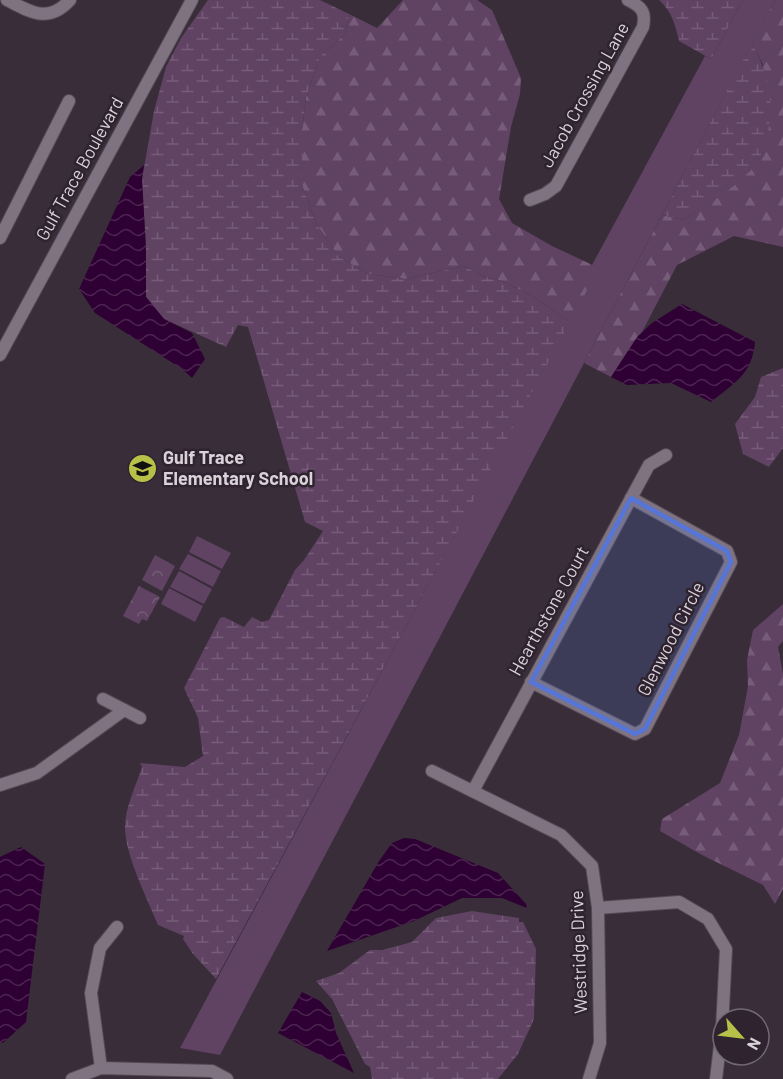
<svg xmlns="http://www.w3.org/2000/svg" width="783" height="1079" font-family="Barlow,sans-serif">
<defs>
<pattern id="forest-firs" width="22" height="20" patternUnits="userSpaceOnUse" patternTransform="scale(1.5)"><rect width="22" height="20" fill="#604263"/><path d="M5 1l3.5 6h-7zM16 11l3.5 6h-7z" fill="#765c79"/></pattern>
<pattern id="wetland-marsh" width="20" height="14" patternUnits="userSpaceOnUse" patternTransform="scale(1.5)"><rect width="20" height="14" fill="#604263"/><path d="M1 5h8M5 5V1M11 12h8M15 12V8" fill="none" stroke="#765c79"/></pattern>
<pattern id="park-crowns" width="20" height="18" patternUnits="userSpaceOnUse" patternTransform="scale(1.5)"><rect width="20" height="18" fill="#604263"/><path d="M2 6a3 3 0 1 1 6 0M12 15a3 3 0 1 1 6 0" fill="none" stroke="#765c79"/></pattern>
<pattern id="water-waves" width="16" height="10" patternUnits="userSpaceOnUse" patternTransform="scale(1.5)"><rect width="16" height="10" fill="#2e0033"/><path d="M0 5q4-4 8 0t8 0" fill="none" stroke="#4c2450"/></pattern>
</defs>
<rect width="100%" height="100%" fill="#382d39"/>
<!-- green -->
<g fill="#604263">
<polygon points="743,0 775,0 220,1055 180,1048 598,268 592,265 705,56 711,59"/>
<polygon points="197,536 231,553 222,569 189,552"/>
<polygon points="188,554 221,571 213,587 179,569"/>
<polygon points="179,571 212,589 204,604 170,587"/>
<polygon points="169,588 203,606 195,622 161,604"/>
</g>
<!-- forest -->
<g fill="url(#forest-firs)">
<polygon points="403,0 477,0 492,10 521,78 520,94 511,127 499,199 512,223 552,246 599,268 570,322 532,296 502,281 483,276 464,266 405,279 368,274 338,256 316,223 302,185 302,130 306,97 320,57 345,34 349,14 377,28"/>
<polygon points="775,0 783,0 783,247 734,236 677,265 642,332 611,377 584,363 662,215 684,220 723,194 751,170 763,65 752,43"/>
<polygon points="783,604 783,641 778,647 783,674 783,889 775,904 763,885 702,855 660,831 662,819 720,783 739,735 748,686 747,660 753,630"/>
</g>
<!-- wetland -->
<g fill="url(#wetland-marsh)">
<path d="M208,0H320L349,14L345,34L320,57L306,97L302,130V185L316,223L338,256L368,274L405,279L464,266L483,276L502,281L532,296L570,322L216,979L193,954L183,939L184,936L158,925C147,898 125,855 125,827C125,807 136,786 142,767L140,763L185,767L203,756L198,718L184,688L220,618L224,617L244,627L252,617L262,622L269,620L295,570L304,560L323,531L305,522L248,327L238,325L226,347L164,319L146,297V249L142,179L154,111L166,67L181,38Z"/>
<path d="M659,0H743L711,59L679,41C675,24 672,12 659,0Z"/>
<path d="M752,43C769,76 775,101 767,137C764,149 760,160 751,170C732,190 707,205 684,220L662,215Z"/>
<polygon points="783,368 783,448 769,467 743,454 735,424 755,397 761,377"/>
<polygon points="472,911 519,918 519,922 523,922 536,949 534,1019 518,1054 498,1079 372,1079 370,1067 365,1064 332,999 316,981 339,973 370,950 382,950 412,942 436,918"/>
</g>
<!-- park -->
<g fill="url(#park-crowns)">
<polygon points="155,555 175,566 162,591 142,580"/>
<polygon points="139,586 160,597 147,621 142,619 139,624 123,616"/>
</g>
<!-- water -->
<g fill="url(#water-waves)">
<polygon points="144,165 142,179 146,249 146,297 164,319 192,333 205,359 192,378 182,369 95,313 79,289 130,177"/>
<path d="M682,304L755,342C752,375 734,383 711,402L671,383L627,385L611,377L637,337L652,323Z"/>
<polygon points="404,838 415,839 498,873 526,904 527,908 502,898 462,898 414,921 327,951 379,861 392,843"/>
<polygon points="21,847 45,864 26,1022 3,1043 0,1042 0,857"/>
<polygon points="302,992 320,1001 331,1013 336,1033 354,1073 278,1033"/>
</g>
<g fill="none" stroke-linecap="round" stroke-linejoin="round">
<defs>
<g id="minor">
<path d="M7,0C31,12 48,24 70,0"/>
<path d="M530,200L545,194L556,186L643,27C646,12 642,7 628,0"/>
<polyline points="0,238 69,101"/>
<polyline points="0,355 192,0"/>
<polyline points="531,682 635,734 645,729 731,562 727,551 631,498"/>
<polyline points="103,699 140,718"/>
<polyline points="432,771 561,835 592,866 598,908 600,1043 589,1079"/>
<polyline points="0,785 37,773 124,710"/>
<polyline points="473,791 649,465 666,455"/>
<polyline points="598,908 679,902 708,919 726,949 722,1029 716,1079"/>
<polyline points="101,1068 91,993 100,948 117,927"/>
<polyline points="72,1079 101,1068 212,1071 227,1079"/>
</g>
</defs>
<!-- minor casing -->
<use href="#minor" stroke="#534a54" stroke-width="14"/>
<!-- minor -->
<use href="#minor" stroke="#807381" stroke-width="12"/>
</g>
<!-- marked area -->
<path fill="#5576d8" fill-opacity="0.2" stroke="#5576d8" stroke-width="4.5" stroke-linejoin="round" d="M631,498L727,551L731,562L645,729L635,734L531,682Z"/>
<!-- icons -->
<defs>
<symbol id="school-disc" viewBox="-11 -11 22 22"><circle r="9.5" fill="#b8c147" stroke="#2e232f"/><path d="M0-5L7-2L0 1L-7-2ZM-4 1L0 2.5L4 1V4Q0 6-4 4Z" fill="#111"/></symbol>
</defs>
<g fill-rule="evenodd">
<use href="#school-disc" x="126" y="452" width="33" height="33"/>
</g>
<g text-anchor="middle" stroke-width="5" stroke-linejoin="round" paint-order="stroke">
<!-- street labels -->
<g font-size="18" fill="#d9d2d9" stroke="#2e232f">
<text transform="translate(585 95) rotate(-61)" y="6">Jacob Crossing Lane</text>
<text transform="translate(80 169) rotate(-61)" y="6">Gulf Trace Boulevard</text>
<text transform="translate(549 611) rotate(-61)" y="6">Hearthstone Court</text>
<text transform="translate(671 639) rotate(-63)" y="6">Glenwood Circle</text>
<text transform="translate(579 952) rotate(-92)" y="6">Westridge Drive</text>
</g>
<!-- poi labels -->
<g font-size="18" font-weight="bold" fill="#d9d2d9" stroke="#2e232f" text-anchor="start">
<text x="163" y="464">Gulf Trace<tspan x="163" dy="21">Elementary School</tspan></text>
</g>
</g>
<!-- north arrow -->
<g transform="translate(741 1037) rotate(118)"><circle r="28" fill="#2e232f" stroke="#726973" stroke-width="1.5"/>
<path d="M0-4.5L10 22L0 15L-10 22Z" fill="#b8c147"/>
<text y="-9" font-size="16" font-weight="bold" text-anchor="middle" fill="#d9d2d9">N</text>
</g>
</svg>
